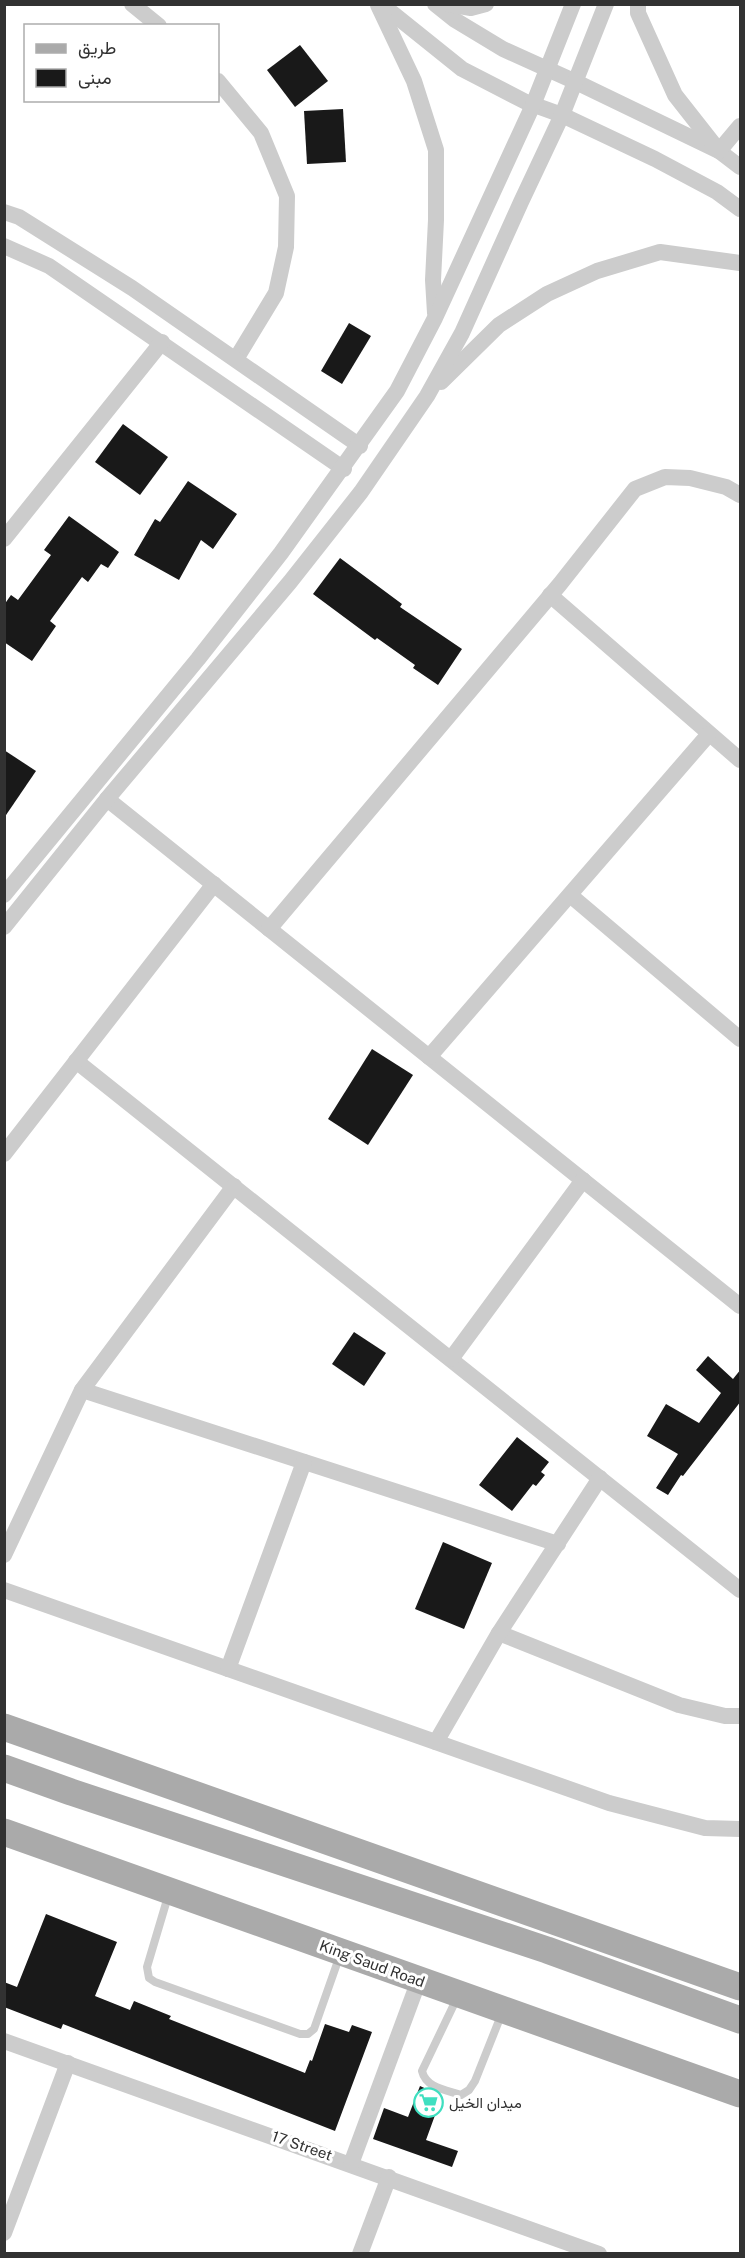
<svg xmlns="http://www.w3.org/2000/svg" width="745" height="2258" font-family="'Public Sans',Vazirmatn,sans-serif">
<rect width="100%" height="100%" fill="#fff"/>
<!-- building -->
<g fill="#191919">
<polygon points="300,45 328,81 295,107 267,70"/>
<polygon points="343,109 346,162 307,164 304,111"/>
<polygon points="349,323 371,336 342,384 321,371"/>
<polygon points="123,424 168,457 140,495 95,462"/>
<polygon points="188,481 237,514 213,549 201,540 179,580 134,555 155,519 160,522"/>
<polygon points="69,516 119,552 108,568 101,564 88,582 82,577 50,621 56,626 32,661 4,642 4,605 11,595 18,600 51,555 44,550"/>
<polygon points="340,558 402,604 400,607 462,649 438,685 413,668 415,665 377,638 375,640 313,594"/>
<polygon points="4,750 36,771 4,818"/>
<polygon points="372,1049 413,1075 368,1145 328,1119"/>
<polygon points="354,1332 386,1353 364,1386 332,1364"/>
<polygon points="708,1356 733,1379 741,1369 741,1401 683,1476 681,1475 668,1495 656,1488 678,1454 647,1436 666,1404 699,1423 721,1393 696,1370"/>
<polygon points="517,1437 549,1462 541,1472 545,1475 536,1486 533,1484 512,1511 479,1485"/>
<polygon points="443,1542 492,1563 464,1629 415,1609"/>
<polygon points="46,1914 117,1942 95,1996 130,2010 134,2001 171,2016 169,2019 305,2073 310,2060 312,2061 325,2024 349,2032 352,2025 372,2032 335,2131 63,2024 61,2029 4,2007 4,1982 17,1987"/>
<polygon points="420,2086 442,2096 426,2140 458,2151 452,2167 373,2139 384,2108 408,2117"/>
</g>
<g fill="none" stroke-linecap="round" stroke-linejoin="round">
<!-- lane -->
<g stroke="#ccc" stroke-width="8">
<polyline points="169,1893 147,1967 149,1978 155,1982 300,2034 308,2034 314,2029 340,1955"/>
<path d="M457,1998L422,2071C426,2088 446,2090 461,2095L469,2090L475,2081L502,2013"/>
</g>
<!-- street -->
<g stroke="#ccc" stroke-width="16">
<polyline points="132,4 159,26"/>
<polyline points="381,4 462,69 526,102 562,115 655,159 717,192 740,209"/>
<polyline points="435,4 455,20 503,49 576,82 719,151 740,167"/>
<polyline points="448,4 471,8 486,4"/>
<polyline points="638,4 638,13 675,95 719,151 740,126"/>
<polyline points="378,5 414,81 436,150 436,220 433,280 435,313"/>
<polyline points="218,81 261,133 287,196 286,247 276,293 236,359"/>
<polyline points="4,212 19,217 132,288 360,446"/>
<polyline points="4,246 49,266 344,469"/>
<polyline points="441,382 499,325 547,294 597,271 660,252 740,263"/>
<polyline points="4,539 162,342"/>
<polyline points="550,595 740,760"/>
<polyline points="107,799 740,1306"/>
<polyline points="4,895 198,659 281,553 397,391 435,318 533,105 573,4"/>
<polyline points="570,895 740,1039"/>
<polyline points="4,927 107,799 290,582 361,492 427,396 462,333 521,202 562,115 606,4"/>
<polyline points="269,929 560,584 635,489 665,477 690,478 726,487 740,495"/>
<polyline points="429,1057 709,734"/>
<polyline points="76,1061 740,1590"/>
<polyline points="4,1154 214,884"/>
<polyline points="451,1359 583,1180"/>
<polyline points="82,1390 558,1544"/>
<polyline points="4,1555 82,1390 234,1186"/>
<polyline points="4,1590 609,1803 705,1828 740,1829"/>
<polyline points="499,1633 679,1705 725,1716 740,1716"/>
<polyline points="228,1669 304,1462"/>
<polyline points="436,1742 499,1633 600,1478"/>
<polyline points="4,2041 599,2254"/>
<polyline points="351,2164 419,1980"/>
<polyline points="4,2233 68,2063"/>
<polyline points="360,2254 389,2177"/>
</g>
<!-- primary -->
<g stroke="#aaa" stroke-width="27">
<polyline points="4,1727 740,1987"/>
<polyline points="4,1768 71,1792 547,1950 740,2020"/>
<polyline points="4,1832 740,2094"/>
</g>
</g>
<!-- icons -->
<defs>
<symbol id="supermarket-ring" viewBox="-11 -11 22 22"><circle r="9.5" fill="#fff" stroke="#3fdfc0" stroke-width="1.5"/><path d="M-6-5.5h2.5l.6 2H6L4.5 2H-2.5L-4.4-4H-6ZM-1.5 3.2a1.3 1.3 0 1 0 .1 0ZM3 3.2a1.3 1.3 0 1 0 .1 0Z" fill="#3fdfc0"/></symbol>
</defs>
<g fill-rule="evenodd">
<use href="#supermarket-ring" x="412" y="2086" width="33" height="33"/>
</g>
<g text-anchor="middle" stroke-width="6" stroke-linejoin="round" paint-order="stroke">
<!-- street labels -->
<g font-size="15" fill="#323232" stroke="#fff">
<text transform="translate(372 1964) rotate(20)" y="5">King Saud Road</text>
<text transform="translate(302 2146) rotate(19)" y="5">17 Street</text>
</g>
<!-- poi labels -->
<g font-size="15" fill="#323232" stroke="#fff" text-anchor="start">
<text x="449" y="2108">ميدان الخيل</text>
</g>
</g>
<!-- border -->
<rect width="745" height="2258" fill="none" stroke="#323232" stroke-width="12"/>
<!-- legend -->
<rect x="24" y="24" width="195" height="78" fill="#ffffff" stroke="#adadad" stroke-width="1.5"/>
<rect x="36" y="44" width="30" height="9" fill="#aaaaaa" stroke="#adadad" stroke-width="1.5"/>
<text x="78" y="54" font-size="18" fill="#323232">طريق</text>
<rect x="36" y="69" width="30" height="18" fill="#191919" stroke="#adadad" stroke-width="1.5"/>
<text x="78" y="84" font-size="18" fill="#323232">مبنى</text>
</svg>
